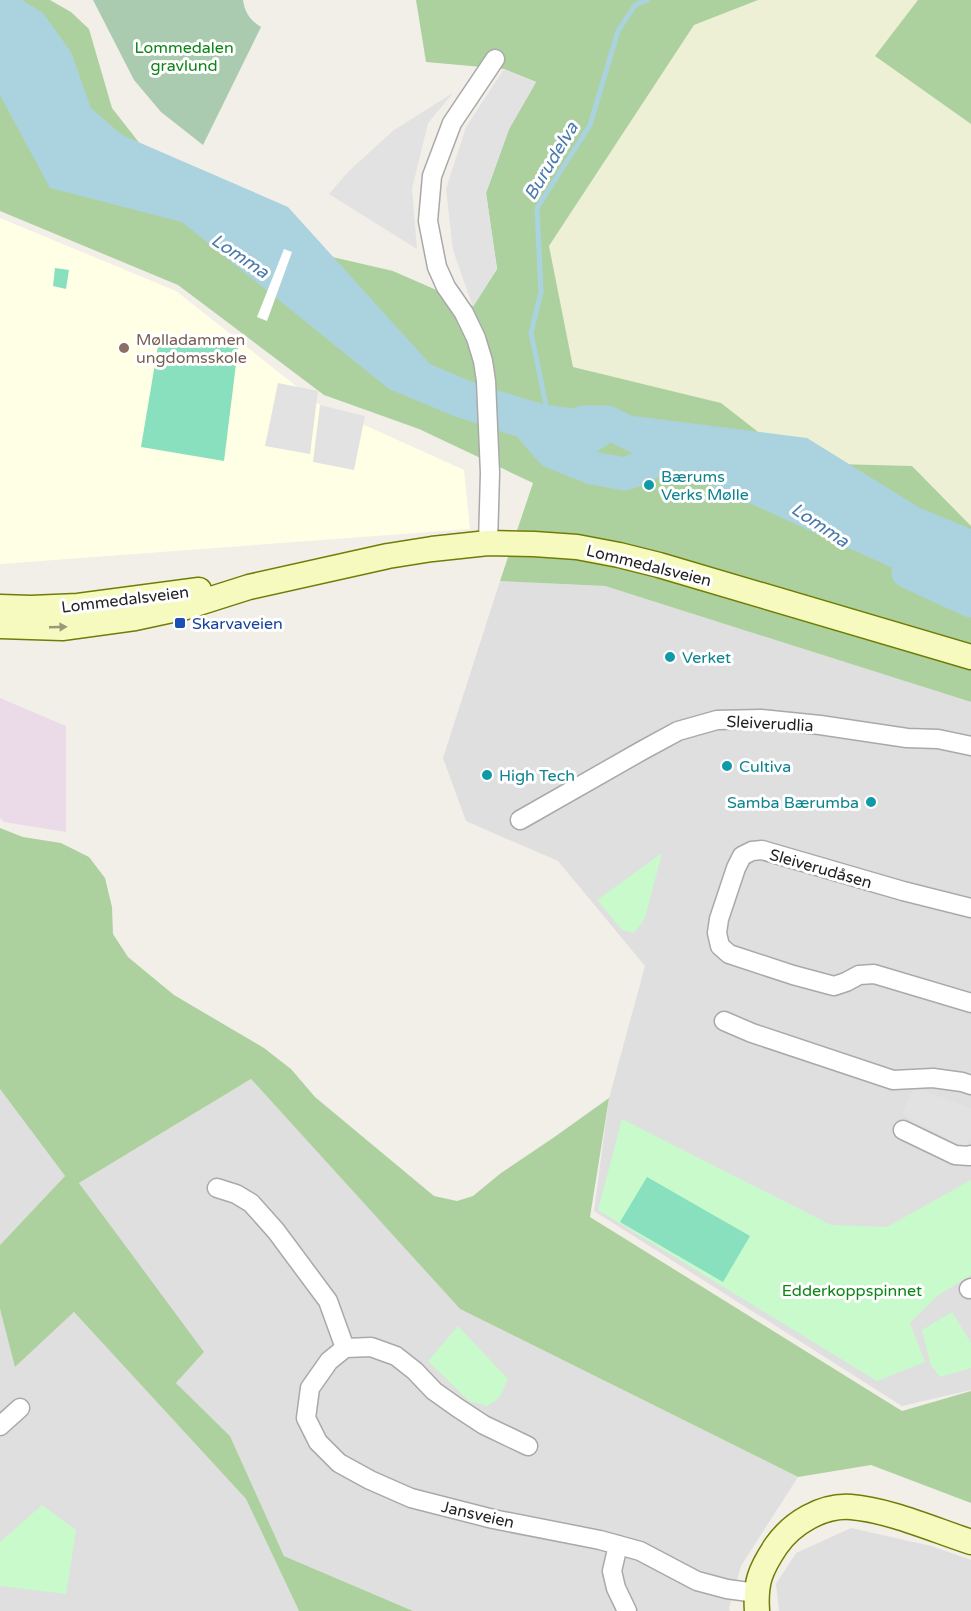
<svg xmlns="http://www.w3.org/2000/svg" width="971" height="1611" font-family="'Varela Round',sans-serif">
<rect width="100%" height="100%" fill="#f2efe9"/>
<!-- residential -->
<g fill="#e0dfdf">
<polygon points="500,581 605,586 971,702 971,1390 902,1406 594,1211 609,1098 645,966 558,861 466,821 443,758"/>
<polygon points="251,1079 460,1309 798,1477 741,1566 729,1608 730,1611 413,1611 284,1556 230,1436 176,1383 203,1353 79,1183"/>
<polygon points="0,1089 65,1176 0,1245"/>
<polygon points="0,1309 16,1366 74,1312 246,1499 299,1611 0,1611"/>
<polygon points="851,1528 931,1546 971,1560 971,1611 779,1611 776,1584 796,1553"/>
</g>
<!-- industrial -->
<polygon fill="#ebdbe8" points="0,698 66,726 66,832 4,822 0,818"/>
<!-- education -->
<polygon fill="#ffffe5" points="0,218 176,291 320,405 464,470 470,529 0,564"/>
<!-- farmland -->
<polygon fill="#eef0d5" points="758,0 918,0 876,56 971,124 971,526 912,466 798,463 721,403 573,368 549,246 694,25"/>
<!-- forest -->
<g fill="#add19e">
<polygon points="0,0 50,0 71,12 89,29 112,108 148,154 298,249 393,271 473,306 497,269 486,193 509,129 536,82 504,69 426,62 416,0 758,0 694,25 549,246 573,367 721,403 798,463 912,466 971,526 971,702 605,586 500,581 533,483 419,429 324,395 178,285 0,211"/>
<polygon points="918,0 971,0 971,124 875,56"/>
<polygon points="0,828 23,837 61,843 89,857 105,878 112,907 113,934 128,957 174,995 264,1048 291,1069 315,1097 434,1196 457,1201 473,1196 501,1173 553,1138 609,1098 590,1217 902,1411 971,1391 971,1503 871,1465 798,1477 460,1309 251,1079 79,1183 204,1352 176,1383 230,1436 284,1556 413,1611 299,1611 246,1499 74,1312 15,1367 0,1309 0,1245 65,1176 0,1089"/>
</g>
<!-- cemetery -->
<path fill="#aacbaf" d="M93,0H243C245,13 250,20 261,27L203,145L161,112L134,80Z"/>
<!-- park -->
<g fill="#c8facc">
<polygon points="662,853 645,918 634,933 622,930 597,900"/>
<polygon points="622,1119 831,1225 887,1227 971,1180 971,1275 937,1296 910,1323 925,1362 877,1381 598,1210"/>
<polygon points="952,1312 971,1343 971,1368 940,1377 931,1365 922,1330"/>
<polygon points="458,1326 508,1379 499,1398 487,1406 469,1401 428,1361"/>
<polygon points="42,1505 76,1530 66,1594 0,1586 0,1542"/>
</g>
<!-- pitch -->
<g fill="#88e0be">
<polygon points="55,268 69,270 66,289 53,286"/>
<polygon points="160,334 238,348 224,461 141,447"/>
<polygon points="647,1177 750,1236 723,1282 620,1222"/>
</g>
<!-- parking -->
<g fill="#e2e2e2">
<polygon points="504,69 536,82 509,129 486,193 497,269 473,307 453,250 446,189 466,127"/>
<polygon points="453,93 428,123 412,189 417,249 329,194 349,171 394,130"/>
<polygon points="278,383 318,391 310,454 265,446"/>
<polygon points="320,405 365,416 354,470 313,462"/>
<polygon points="914,1087 971,1108 971,1139 965,1148 902,1114"/>
</g>
<!-- water -->
<polygon fill="#aad3df" points="0,0 22,0 43,13 71,52 91,108 122,135 288,207 430,364 477,384 546,405 807,438 920,508 971,529 971,596 937,588 683,473 637,426 585,459 454,416 389,389 182,222 50,188 0,95"/>
<!-- pier -->
<polygon fill="#fff" points="284,249 292,252 267,321 257,317"/>
<g fill="none" stroke-linecap="round" stroke-linejoin="round">
<!-- stream -->
<polyline stroke="#aad3df" stroke-width="5" points="547,410 531,333 541,292 537,208 590,125 618,31 635,5 647,0"/>
<!-- river -->
<g stroke="#aad3df" stroke-width="33">
<polyline points="526,422 552,452 592,468 625,474 643,467 669,453"/>
<polyline points="584,422 607,422 669,453 702,456"/>
<polyline points="908,572 971,601"/>
</g>
<defs>
<g id="street">
<polyline points="488,543 490,473 486,381 483,361 476,338 464,313 446,287 437,267 428,221 432,176 452,123 495,59"/>
<polyline points="520,820 643,750 678,731 717,720 761,719 820,725 907,738 938,739 971,746"/>
<polyline points="971,908 903,891 762,850 752,851 742,856 736,868 719,919 717,933 720,946 729,954 793,975 834,986 846,982 859,975 874,974 971,1003"/>
<polyline points="724,1021 752,1033 893,1080 933,1078 962,1082 971,1085"/>
<polyline points="903,1130 955,1155 969,1156 971,1155"/>
<polyline points="217,1188 236,1194 251,1203 276,1231 328,1301 345,1348"/>
<polyline points="969,1289 971,1288"/>
<polyline points="0,1426 20,1408"/>
<polyline points="528,1446 484,1425 458,1408 434,1391 415,1371 396,1356 371,1347 345,1348 329,1361 310,1388 306,1418 318,1442 339,1463 370,1480 411,1498 493,1519 600,1540 640,1551 697,1581 727,1589 756,1593"/>
<polyline points="618,1545 612,1571 616,1588 627,1611"/>
</g>
<g id="secondary">
<polyline points="0,607 31,608 78,606 199,590"/>
<polyline points="0,626 62,628 135,618 186,607 249,587 388,556 432,549 488,543 534,544 577,547 619,555 659,565 971,657"/>
<path d="M757,1611C755,1583 760,1570 776,1546C792,1523 822,1505 851,1507C889,1510 934,1530 971,1542"/>
</g>
</defs>
<!-- street casing -->
<use href="#street" stroke="#a9a9a9" stroke-width="21"/>
<!-- secondary casing -->
<use href="#secondary" stroke="#707d05" stroke-width="27"/>
<!-- street -->
<use href="#street" stroke="#fff" stroke-width="18"/>
<!-- secondary -->
<use href="#secondary" stroke="#f7fabf" stroke-width="24"/>
</g>
<!-- one-way arrows -->
<defs><path id="oneway-solid" d="M-6-.8H1V-3.2L6.5 0L1 3.2V.8H-6Z" transform="scale(1.5)"/></defs>
<use fill="#979978" href="#oneway-solid" transform="translate(58 627) rotate(-2)"/>
<!-- markers -->
<circle fill="#8d6e63" stroke="#fff" stroke-width="2" cx="124" cy="348" r="6"/>
<g fill="#0f9aa8" stroke="#fff" stroke-width="2">
<circle cx="649" cy="485" r="6"/>
<circle cx="670" cy="657" r="6"/>
<circle cx="727" cy="766" r="6"/>
<circle cx="487" cy="775" r="6"/>
<circle cx="871" cy="802" r="6"/>
</g>
<rect fill="#1a4fb4" stroke="#fff" stroke-width="2" x="174" y="617" width="12" height="12" rx="3"/>
<g text-anchor="middle" stroke-width="6" stroke-linejoin="round" paint-order="stroke">
<!-- park labels -->
<g font-size="16" fill="#0c8416" stroke="#fff">
<text x="184" y="53">Lommedalen<tspan x="184" dy="18">gravlund</tspan></text>
<text x="852" y="1296">Edderkoppspinnet</text>
</g>
<!-- education labels -->
<g font-size="16" fill="#785e54" stroke="#fff" text-anchor="start">
<text x="136" y="345">Mølladammen<tspan x="136" dy="18">ungdomsskole</tspan></text>
</g>
<!-- culture labels -->
<g font-size="16" fill="#0d838f" stroke="#fff" text-anchor="start">
<text x="661" y="482">Bærums<tspan x="661" dy="18">Verks Mølle</tspan></text>
<text x="682" y="663">Verket</text>
<text x="739" y="772">Cultiva</text>
<text x="499" y="781">High Tech</text>
<text x="859" y="808" text-anchor="end">Samba Bærumba</text>
</g>
<!-- street labels -->
<g font-size="16" fill="#222" stroke="#fff">
<text transform="translate(649 565) rotate(14)" y="6">Lommedalsveien</text>
<text transform="translate(125 599) rotate(-7)" y="6">Lommedalsveien</text>
<text transform="translate(770 723) rotate(3)" y="6">Sleiverudlia</text>
<text transform="translate(821 868) rotate(16)" y="6">Sleiverudåsen</text>
<text transform="translate(478 1514) rotate(13)" y="6">Jansveien</text>
</g>
<!-- transit labels -->
<g font-size="16" fill="#164399" stroke="#fff" text-anchor="start">
<text x="192" y="629">Skarvaveien</text>
</g>
<!-- water labels -->
<g font-size="18" font-style="italic" fill="#4a7aab" stroke="#fff">
<text transform="translate(551 161) rotate(-59)" y="6">Burudelva</text>
<text transform="translate(240 256) rotate(34)" y="6">Lomma</text>
<text transform="translate(820 525) rotate(34)" y="6">Lomma</text>
</g>
</g>
</svg>
